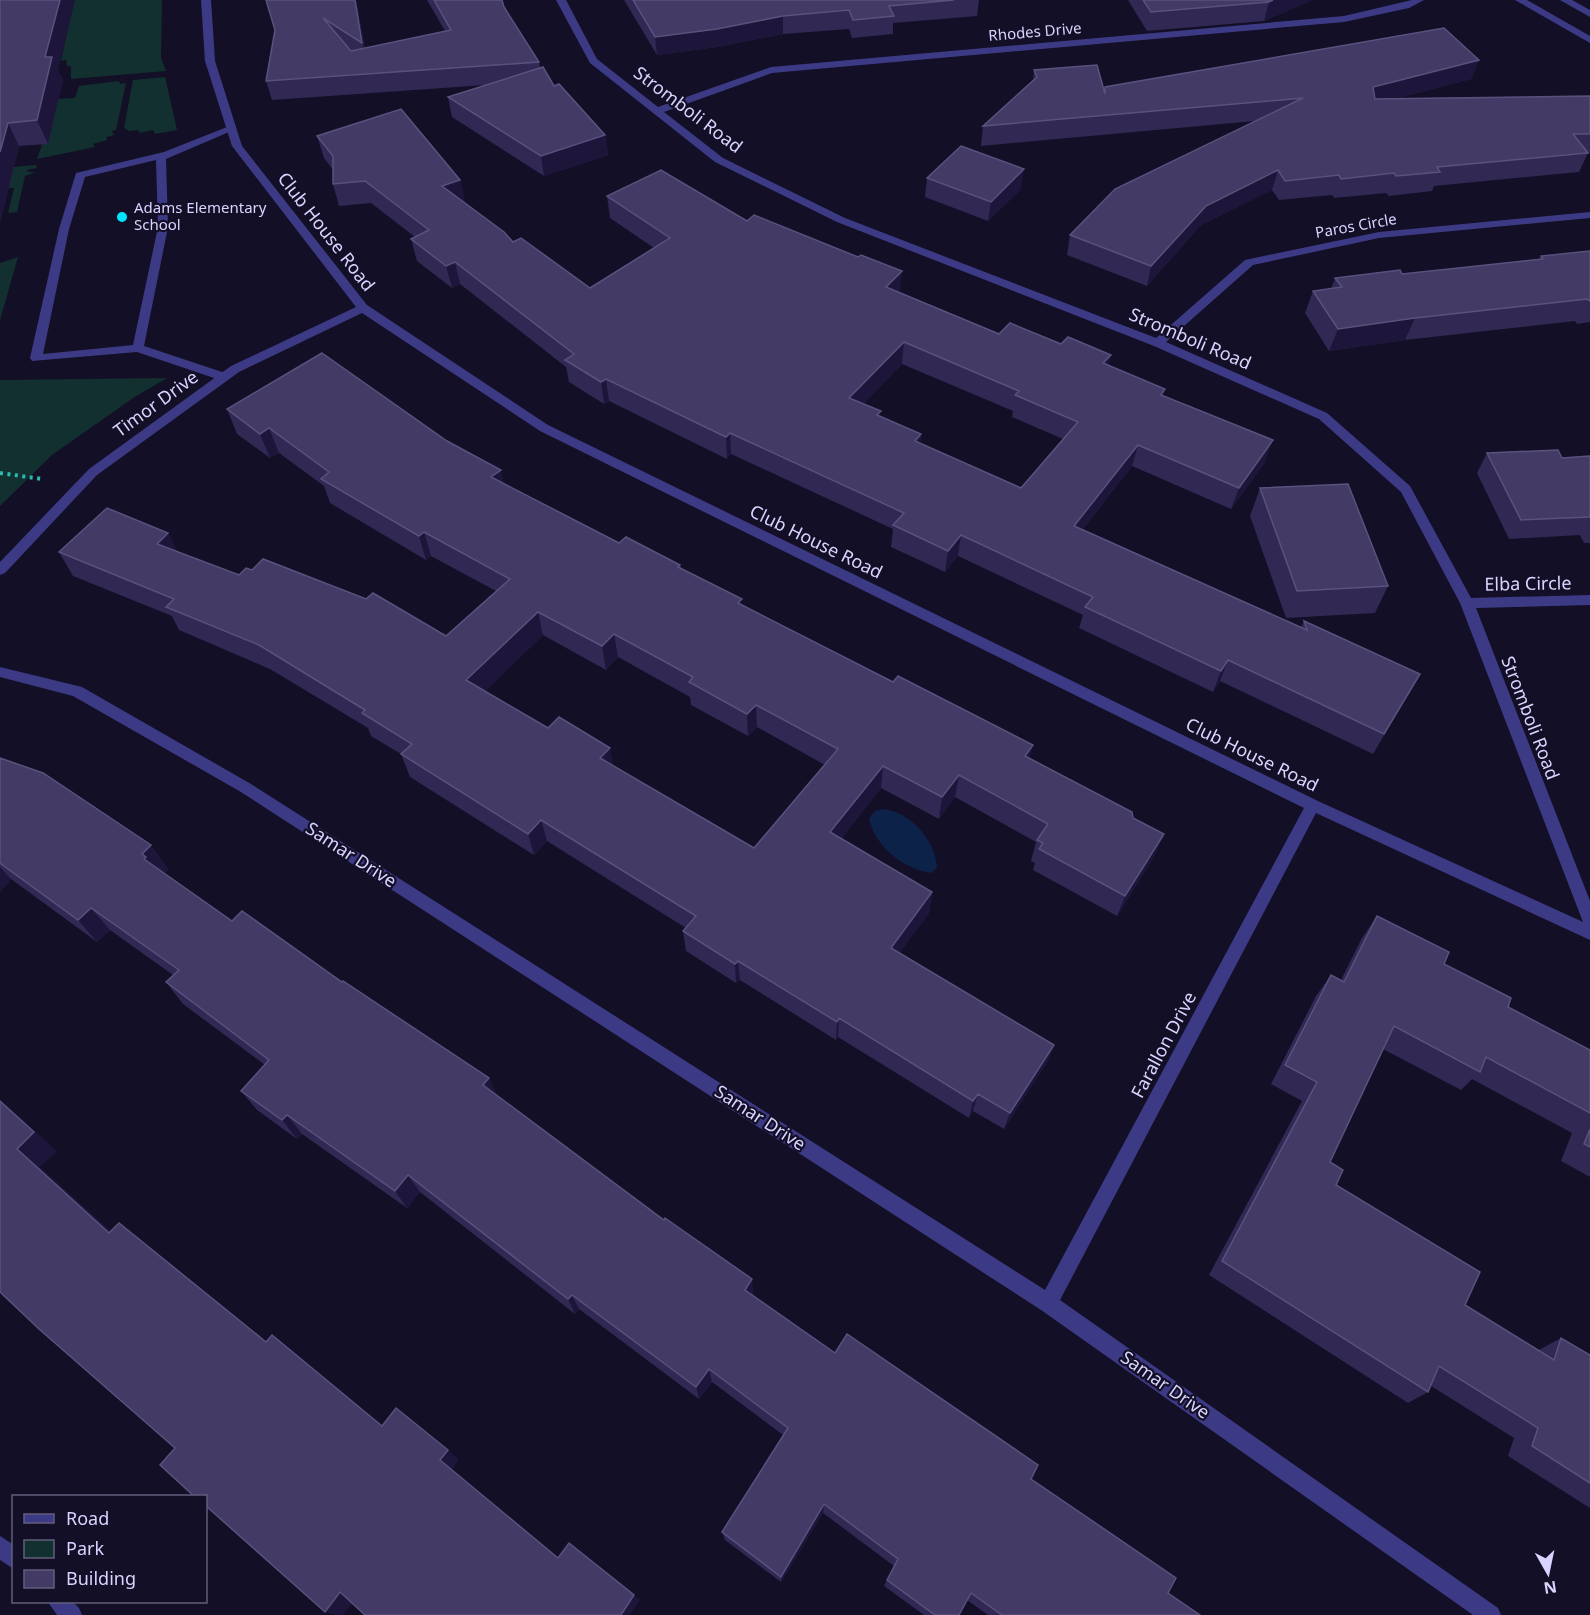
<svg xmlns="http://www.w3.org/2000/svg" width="1590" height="1615" font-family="'Noto Sans',sans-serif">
<rect width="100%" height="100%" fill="#130f26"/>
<!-- green -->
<g fill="#12302f">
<polygon points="74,0 162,0 161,58 166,71 71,79 71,66 67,66 66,60 61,61"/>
<polygon points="165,77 177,130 155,134 153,130 140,133 138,130 129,131 124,128 133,80"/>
<polygon points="119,81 120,84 126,83 116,130 112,131 114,135 106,137 107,140 93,144 95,147 37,159 58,99 75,98 79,86"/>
<polygon points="36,165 37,168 27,170 28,172 36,172 25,176 17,212 8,213 14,188 8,188 0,168"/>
<polygon points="18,257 0,320 0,263"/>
<polygon points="167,378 133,398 52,455 0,506 0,380"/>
</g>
<!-- water -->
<path fill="#0c2248" d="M882,809C910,811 935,840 937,867L932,873C903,869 875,847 869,818L875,811Z"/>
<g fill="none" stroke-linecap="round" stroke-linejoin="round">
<!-- path -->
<polyline stroke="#2fb8b0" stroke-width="4" stroke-dasharray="3 4.5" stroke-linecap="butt" points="0,473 42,479"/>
<!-- service -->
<path fill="#3d3a85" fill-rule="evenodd" d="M227,127L236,129L166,159L168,227L144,346L228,374V380H220L137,352L32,361L30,358L59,229L76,173L164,152ZM156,160L158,227L133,345L43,354L69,229L85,177Z"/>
<!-- minor -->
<g fill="#3d3a85" fill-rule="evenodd">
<polygon points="201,0 211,0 215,61 242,146 367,305 548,425 1318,801 1583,922 1460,603 1401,492 1319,419 1154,346 837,222 715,162 590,63 556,0 566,0 597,59 658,107 771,67 1344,16 1412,0 1424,0 1409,8 1344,22 772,73 664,112 723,158 845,218 1156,338 1245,260 1379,232 1590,212 1590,218 1379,238 1253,265 1166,342 1327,413 1410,486 1471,598 1590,595 1590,605 1476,608 1590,901 1590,940 1316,813 1060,1300 1498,1608 1501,1615 1473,1615 1041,1310 241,792 73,696 0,677 0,667 82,687 251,784 1045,1290 1304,808 540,431 362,313 239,372 97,475 5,573 0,575 0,562 89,469 231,366 356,307 232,146 205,61"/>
<polygon points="0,1536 14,1545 14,1569 0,1560"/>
<polygon points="48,1602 73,1602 79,1608 82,1615 57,1615"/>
</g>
<!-- tertiary -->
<g fill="#3d3a85" fill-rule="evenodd">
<polygon points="1515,0 1527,0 1590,36 1590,43"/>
<polygon points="1560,0 1572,0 1590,10 1590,17"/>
</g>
</g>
<!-- wall -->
<g fill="#312854" fill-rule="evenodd">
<polygon points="0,0 58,71 63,80 48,144 19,146 0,223"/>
<polygon points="356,0 365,48 445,31 427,0 502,0 504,7 539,62 540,68 554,86 605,135 608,155 544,176 452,117 448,97 486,85 272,100 266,81 275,30"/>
<polygon points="624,0 979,0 977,16 893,23 893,34 852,38 849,29 783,34 717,47 657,55"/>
<polygon points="1128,0 1312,0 1264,21 1147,31"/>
<polygon points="1479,60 1471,79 1398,98 1590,96 1590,153 1588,153 1579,172 1434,186 1432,191 1389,196 1386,193 1334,198 1332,195 1279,200 1272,190 1201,225 1147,286 1067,255 1070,235 1255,121 981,146 983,126 1033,81 1034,70 1104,89"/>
<path d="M317,136L460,180L465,202H464L513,242L590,288L654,248L610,218L607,196L747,221L900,293L999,334L1109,366L1164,396L1265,462L1231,509L1132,466L1083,529L1301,627L1304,621L1420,674L1373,754L1220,681L1213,692L1079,628L1083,615L958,556L945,572L891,547L893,529L731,454L727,459L609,401L604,404L569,382L566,367L460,284L452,288L417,261L411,239L415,237L371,203L339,206L333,184V170L324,158ZM902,364L1013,411L1012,417L1063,439L1021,488L920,443L921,434L880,417L863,404Z"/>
<polygon points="927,178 1021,189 988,221 925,197"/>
<polygon points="1590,251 1590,322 1577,324 1575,321 1405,340 1329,351 1305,313 1313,291 1331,289 1335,278 1402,274 1539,259 1541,256"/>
<path d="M227,409L504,484L619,543L680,565L681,568L742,605L1030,758L1133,818L1155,855L1117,916L1033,870L1035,863L1031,861L1036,842L955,797L939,819L881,788L841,839L932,892L929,913L899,953L1054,1045L1047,1062L1004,1129L973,1111L969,1118L838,1037L836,1040L740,980L736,983L686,951L683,931L686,928L547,841L534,855L410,777L401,754L371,736L368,728L270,669L179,630L172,616L73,576L59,552L168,533L177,552L239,575L252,570L446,636L496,591L431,556L426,560L330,503L324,486L279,453L270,458L237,434ZM543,635L606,670L618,657L690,697L691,705L748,736L757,727L825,765L754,848L485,691Z"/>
<polygon points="1487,453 1562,458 1590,456 1590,543 1584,543 1580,535 1509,539 1477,473"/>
<polygon points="1260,488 1388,586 1375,613 1286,618 1250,516"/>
<polygon points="0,758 151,845 168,869 164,873 232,921 498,1096 754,1294 753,1295 835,1353 1031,1479 1168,1593 1200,1615 988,1615 967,1600 959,1615 924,1615 884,1586 894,1566 823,1513 781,1582 725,1540 722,1532 783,1435 712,1382 699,1399 579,1309 575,1314 420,1192 407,1208 302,1134 297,1139 257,1110 241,1091 265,1065 183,1004 166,982 173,975 110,930 97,942 11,879 0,892"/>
<polygon points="1377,916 1444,964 1508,1007 1590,1050 1590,1177 1561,1161 1572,1133 1472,1079 1461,1090 1383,1049 1330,1162 1336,1185 1465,1305 1539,1350 1561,1338 1590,1355 1590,1508 1508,1456 1514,1438 1431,1386 1428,1392 1408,1403 1209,1275 1302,1101 1271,1084 1316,996 1331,975 1341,980 1362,938"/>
</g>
<!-- shaded-wall -->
<g fill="#1d163a">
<polygon points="60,0 75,0 58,71 63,80 48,144 37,120 45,57"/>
<polygon points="355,0 356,0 367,62 362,43"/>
<polygon points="1273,0 1312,0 1264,21 1269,2"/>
<polygon points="783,16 783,34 717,47 657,55 655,37"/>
<polygon points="1479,60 1471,79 1367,106 1373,87"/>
<polygon points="8,123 19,146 0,223 0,152"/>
<polygon points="605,135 608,155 544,176 541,156"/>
<polygon points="1024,169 1021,189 988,221 991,202"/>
<polygon points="1278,170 1272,190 1201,225 1147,286 1151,266 1206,206"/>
<polygon points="460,180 465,202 447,208 442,186"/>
<polygon points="455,262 460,284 452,288 446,266"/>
<polygon points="902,271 900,293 886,287"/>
<polygon points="1415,318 1405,340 1329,351 1338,329"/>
<polygon points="904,342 902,364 848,420 849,398"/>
<polygon points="1111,355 1106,377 1103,363"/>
<polygon points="606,379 609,401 604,404 601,382"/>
<polygon points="269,428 279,453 270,458 260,434"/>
<polygon points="730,433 731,454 727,459 726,437"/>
<polygon points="921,434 919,456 915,441"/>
<polygon points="1273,440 1265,462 1231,509 1239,488"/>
<polygon points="1138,445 1132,466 1069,547 1074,526"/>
<polygon points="501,470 506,494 491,477"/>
<polygon points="424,532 431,556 426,560 419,536"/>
<polygon points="168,533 180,557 157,544"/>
<polygon points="961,535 958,556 945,572 948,551"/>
<polygon points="538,612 543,635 473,703 466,680"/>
<polygon points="614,634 618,657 606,670 602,646"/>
<polygon points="1228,660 1220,681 1213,692 1221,671"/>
<polygon points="756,705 757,727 748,736 747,714"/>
<polygon points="1033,745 1028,767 1025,756"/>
<polygon points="610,748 614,770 600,758"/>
<polygon points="883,766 881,788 829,854 830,832"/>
<polygon points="959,775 955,797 939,819 942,797"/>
<polygon points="541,820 547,841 534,855 528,834"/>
<polygon points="1164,834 1155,855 1117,916 1125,896"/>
<polygon points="151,845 168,869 160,876 144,859 142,854"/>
<polygon points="0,867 11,879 0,892"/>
<polygon points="932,892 929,913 889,967 891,948"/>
<polygon points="91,908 110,930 97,942 78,920"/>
<polygon points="738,961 740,980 736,983 735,964"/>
<polygon points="839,1018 838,1037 836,1040 837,1022"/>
<polygon points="1054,1045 1047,1062 1004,1129 1010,1113"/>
<polygon points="489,1078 498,1097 483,1085"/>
<polygon points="978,1094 973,1111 969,1118 973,1101"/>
<polygon points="0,1100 57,1151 40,1167 131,1249 109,1233 17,1149"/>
<polygon points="287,1115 302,1134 297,1139 282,1120"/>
<polygon points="408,1175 420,1192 407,1208 395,1191"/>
<polygon points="119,1223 140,1239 283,1355 266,1342"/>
<polygon points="752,1279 754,1294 747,1304 745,1290"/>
<polygon points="572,1295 579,1309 575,1314 568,1299"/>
<polygon points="272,1335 289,1348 396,1437 382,1426"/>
<polygon points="709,1369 712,1382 699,1399 696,1387"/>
<polygon points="448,1450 459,1460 452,1470 440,1460"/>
<polygon points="824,1504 823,1513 781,1582 781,1577"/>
<polygon points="340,1592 356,1598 343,1615 336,1615 325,1612"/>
<polygon points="634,1595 640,1600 630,1615 621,1615"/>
</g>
<!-- building -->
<g fill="#433a66" stroke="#5a527e" stroke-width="1.5" fill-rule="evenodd">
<polygon points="0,0 60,0 45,57 52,57 37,120 8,123 0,152"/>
<polygon points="266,0 355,0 362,43 323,18 351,51 451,30 434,0 502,0 504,7 539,62 266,81 275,30"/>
<polygon points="633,0 954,0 889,6 894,16 853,20 849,10 783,16 717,29 655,37"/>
<polygon points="1143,0 1273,0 1269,2 1151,12"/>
<polygon points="1444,28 1479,60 1373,87 1375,99 1590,96 1590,134 1573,134 1588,153 1437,167 1440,172 1396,176 1394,173 1341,179 1339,175 1285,181 1278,170 1206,206 1151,266 1070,235 1115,189 1303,98 983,126 1037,77 1034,70 1097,65 1105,94 1105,87"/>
<polygon points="543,67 554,86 559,84 605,135 541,156 448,97"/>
<path d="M401,109L460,180L442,186L504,232L513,242L521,238L590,288L670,238L607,196L661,170L747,221L754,215L858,257L861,255L902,271L886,287L999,334L1010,323L1061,344L1068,337L1111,355L1103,363L1165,389L1161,395L1273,440L1239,488L1138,445L1074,526L1307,630L1304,621L1420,674L1384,734L1228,660L1221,671L1085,607L1093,597L961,535L948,551L893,525L904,513L730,433L726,437L606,379L601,382L565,360L574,354L455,262L446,266L411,239L429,230L365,181L333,184V156L317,136ZM904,342L1019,391L1015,395L1078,422L1021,488L915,441L921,434L877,415L881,411L849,398Z"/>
<polygon points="961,146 1024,169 991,202 927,178"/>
<polygon points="1590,251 1590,301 1587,299 1415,318 1338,329 1313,291 1342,287 1335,278 1400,270 1402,274 1543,259 1541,256"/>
<path d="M322,353L447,441L501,470L491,477L619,543L626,537L680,565L678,567L742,599L738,603L893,682L898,676L1033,745L1025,756L1132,812L1133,818L1164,834L1125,896L1039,849L1043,843L1037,840L1048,824L959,775L942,797L883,766L830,832L932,892L891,948L1054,1045L1010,1113L978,1094L973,1101L839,1018L837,1022L738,961L735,964L683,931L696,916L541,820L528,834L401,754L412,744L362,713L365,710L259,645L166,607L174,599L59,552L107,508L168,533L157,544L239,575L246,568L252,570L263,559L366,599L373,593L446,636L510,579L424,532L419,536L321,479L329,472L269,428L260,434L227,409ZM538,612L602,646L614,634L693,677L689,682L747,714L756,705L838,749L754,848L600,758L610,748L559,717L548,728L466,680Z"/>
<polygon points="1558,450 1562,458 1590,456 1590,517 1521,520 1487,453"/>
<polygon points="1348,484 1388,586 1297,591 1260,488"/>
<polygon points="0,758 43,773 151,845 142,854 146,857 144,859 232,921 242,911 342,982 343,981 489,1078 483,1085 664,1220 665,1218 752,1279 745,1290 835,1353 847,1334 1038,1465 1031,1479 1176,1578 1168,1593 1200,1615 1002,1615 971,1593 959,1615 935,1615 887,1580 898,1559 824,1504 781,1577 722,1532 788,1428 709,1369 696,1387 572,1295 568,1299 408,1175 395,1191 287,1115 282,1120 241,1091 269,1060 166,982 179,970 91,908 78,920 0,863"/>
<polygon points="1377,916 1449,952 1444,964 1511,998 1508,1007 1590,1050 1590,1113 1486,1057 1480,1072 1394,1026 1330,1162 1343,1170 1336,1185 1480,1272 1465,1305 1554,1360 1561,1338 1590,1355 1590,1483 1532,1446 1538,1428 1439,1366 1428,1392 1222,1261 1317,1082 1285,1065 1331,975 1344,982"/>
<polygon points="0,1101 34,1132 17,1149 109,1233 119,1223 266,1342 272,1335 382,1426 396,1408 448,1450 440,1460 558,1558 569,1543 634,1595 621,1615 365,1615 340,1592 325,1612 206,1506 206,1497 195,1497 160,1465 175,1448 39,1329 0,1292"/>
<polygon points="1590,1129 1590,1147 1584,1144"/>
</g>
<!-- markers -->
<circle fill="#00e5ff" stroke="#130f26" stroke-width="2" cx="122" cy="217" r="6"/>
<g text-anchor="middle" stroke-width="4.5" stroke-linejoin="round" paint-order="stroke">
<!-- far-street labels -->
<g font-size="15" fill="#d9d4ff" stroke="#130f26">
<text transform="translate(1035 32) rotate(-5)" y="5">Rhodes Drive</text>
<text transform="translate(1356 226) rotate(-10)" y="5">Paros Circle</text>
</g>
<!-- far-poi labels -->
<g font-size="15" fill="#d9d4ff" stroke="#130f26" text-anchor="start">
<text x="134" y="213">Adams Elementary<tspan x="134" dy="17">School</tspan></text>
</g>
<!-- street labels -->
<g font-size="18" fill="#d9d4ff" stroke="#130f26">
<text transform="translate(688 110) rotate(37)" y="6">Stromboli Road</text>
<text transform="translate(326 232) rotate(52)" y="6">Club House Road</text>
<text transform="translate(1190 339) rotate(23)" y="6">Stromboli Road</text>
<text transform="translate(156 404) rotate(-36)" y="6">Timor Drive</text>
<text transform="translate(816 542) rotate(26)" y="6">Club House Road</text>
<text transform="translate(1528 584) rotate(-1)" y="6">Elba Circle</text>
<text transform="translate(1530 718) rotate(69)" y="6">Stromboli Road</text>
<text transform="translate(1252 755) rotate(26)" y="6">Club House Road</text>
<text transform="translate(351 855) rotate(33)" y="6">Samar Drive</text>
<text transform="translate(1164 1045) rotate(-62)" y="6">Farallon Drive</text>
<text transform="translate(760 1118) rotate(33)" y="6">Samar Drive</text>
<text transform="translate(1165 1385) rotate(35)" y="6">Samar Drive</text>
</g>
</g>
<!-- legend -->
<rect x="12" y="1495" width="195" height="108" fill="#130f26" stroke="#625e7d" stroke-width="1.5"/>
<rect x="24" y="1514" width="30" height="9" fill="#3d3a85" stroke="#625e7d" stroke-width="1.5"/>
<text x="66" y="1525" font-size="18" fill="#d9d4ff">Road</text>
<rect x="24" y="1540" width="30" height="18" fill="#12302f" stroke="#625e7d" stroke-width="1.5"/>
<text x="66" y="1555" font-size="18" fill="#d9d4ff">Park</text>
<rect x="24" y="1570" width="30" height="18" fill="#433a66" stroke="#625e7d" stroke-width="1.5"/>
<text x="66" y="1585" font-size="18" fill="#d9d4ff">Building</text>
<!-- north arrow -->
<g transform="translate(1548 1573) rotate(171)" stroke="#130f26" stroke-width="4.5" paint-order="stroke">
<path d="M0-4.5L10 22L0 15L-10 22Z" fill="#d9d4ff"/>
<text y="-9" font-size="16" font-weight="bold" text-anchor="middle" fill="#d9d4ff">N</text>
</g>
</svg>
